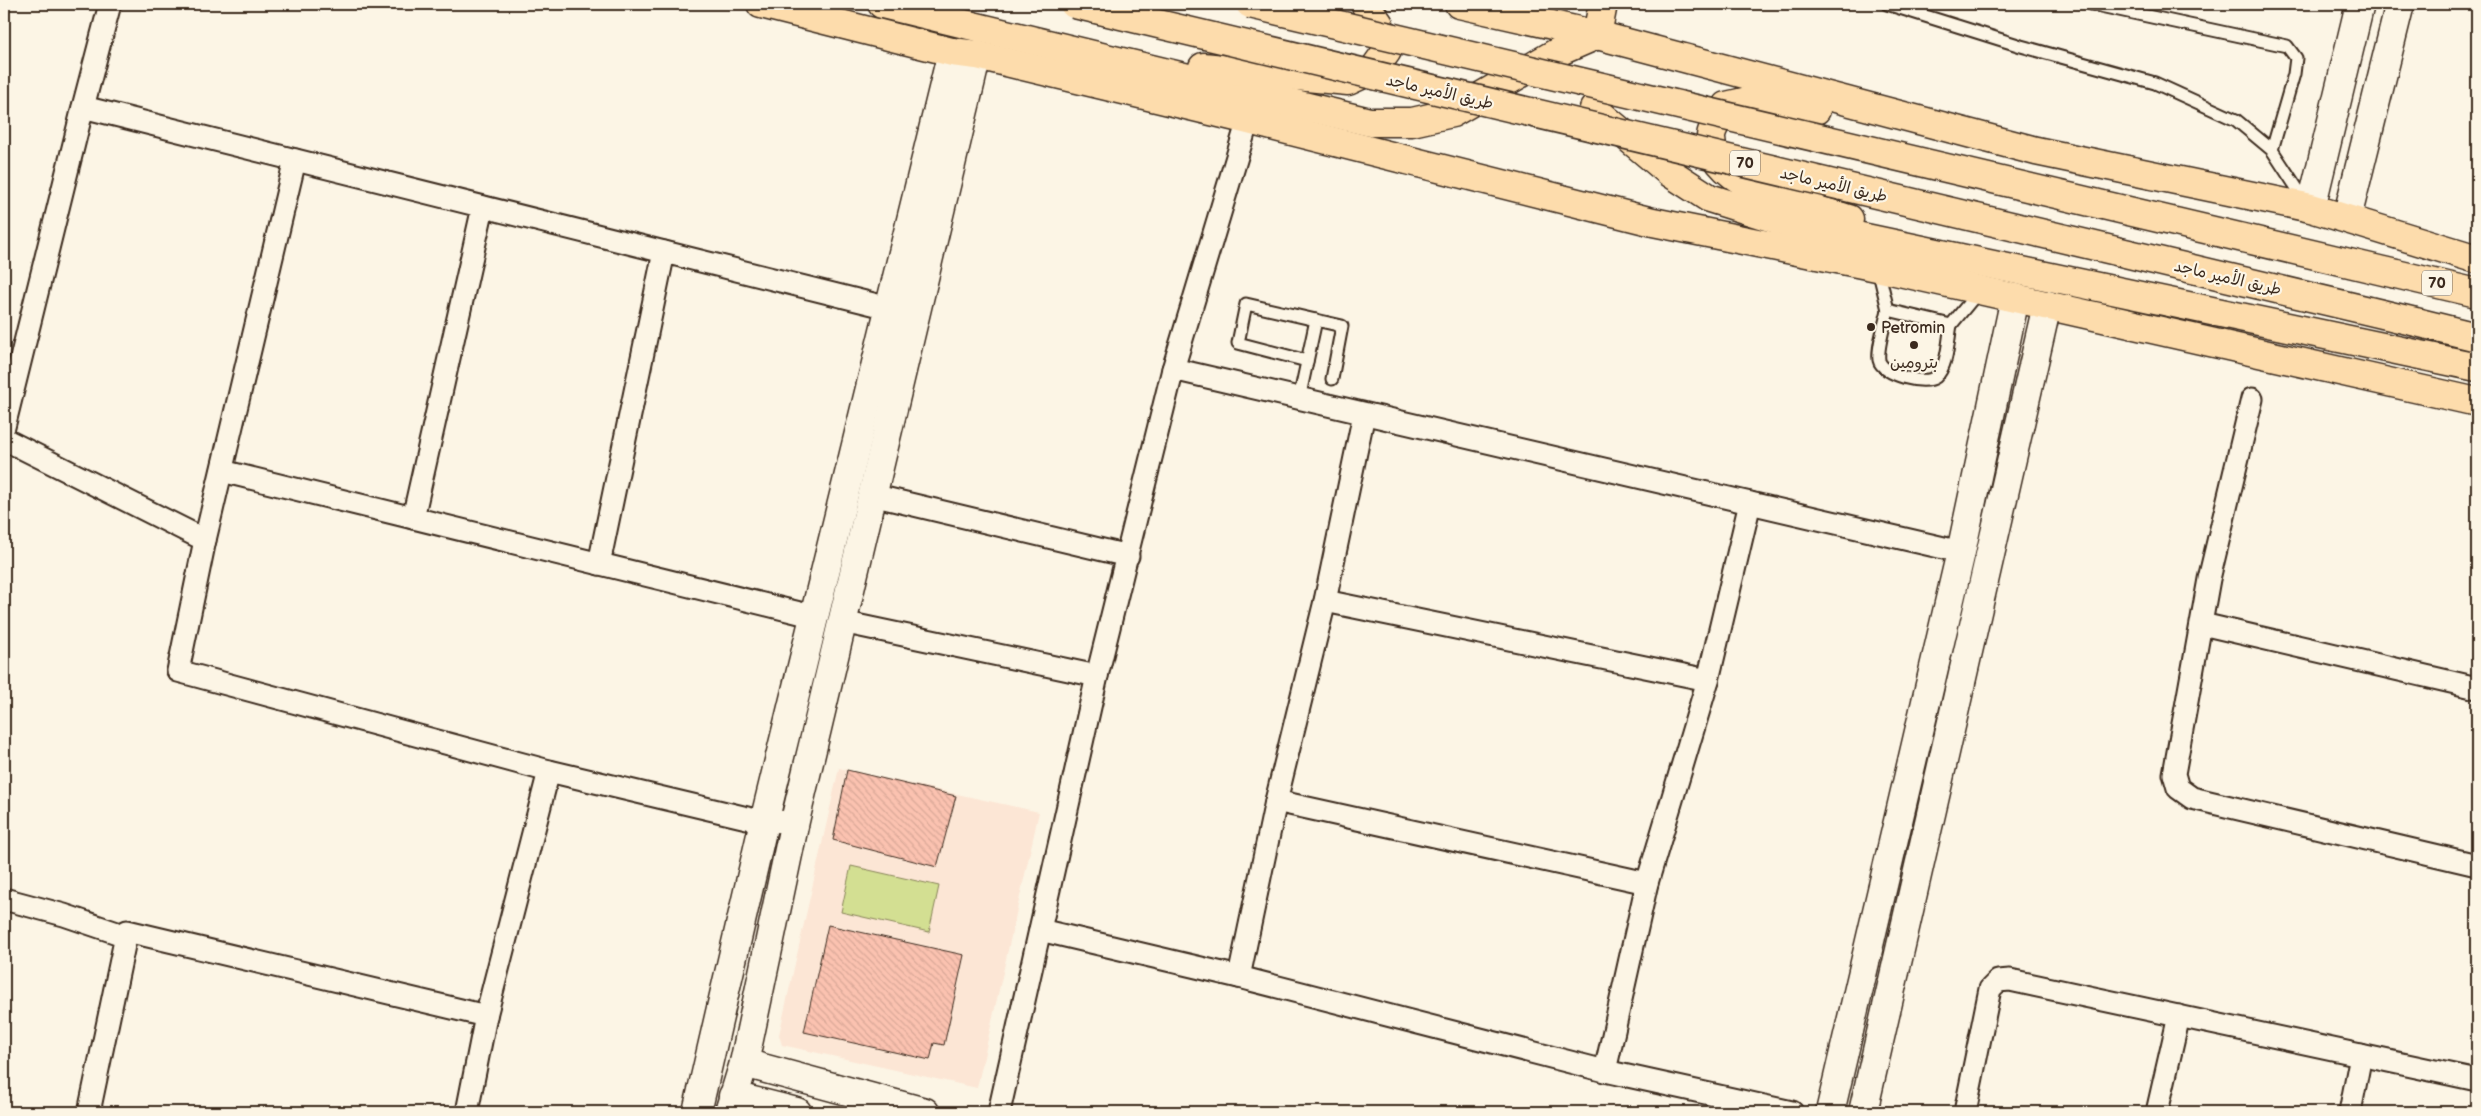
<svg xmlns="http://www.w3.org/2000/svg" width="2481" height="1116" font-family="'Balsamiq Sans','Playpen Sans Arabic',sans-serif">
<defs>
<pattern id="building-back-hatch" width="6" height="6" patternUnits="userSpaceOnUse" patternTransform="scale(1.25)"><rect width="6" height="6" fill="#fbc2b0"/><path d="M-1 5l2 2M0 0l6 6M5-1l2 2" fill="none" stroke="#d8a797"/></pattern>
</defs>
<rect width="100%" height="100%" fill="#fcf5e5"/>
<filter id="ink" filterUnits="userSpaceOnUse"><feTurbulence type="fractalNoise" baseFrequency=".02" numOctaves="2"/><feDisplacementMap in="SourceGraphic" scale="10" xChannelSelector="R" yChannelSelector="G"/><feConvolveMatrix kernelMatrix="1 2 1 2 8 2 1 2 1" color-interpolation-filters="sRGB"/></filter>
<g filter="url(#ink)">
<!-- built -->
<polygon fill="#fce6d5" points="839,768 1039,812 977,1088 782,1045 779,1035"/>
<!-- green -->
<polygon fill="#d3df92" stroke="#878458" points="851,866 939,886 929,932 841,912"/>
<!-- building -->
<g fill="url(#building-back-hatch)" stroke="#3b2a1e">
<polygon points="847,770 956,796 937,867 833,840"/>
<polygon points="828,925 964,955 944,1045 934,1043 930,1060 804,1032"/>
</g>
<g fill="none" stroke-linecap="round" stroke-linejoin="round">
<defs>
<g id="lane">
<polyline points="1887,4 2021,46 2155,83 2236,120 2272,150 2308,205"/>
<polyline points="2091,4 2287,46 2296,58 2294,74 2272,150"/>
<polyline points="1878,269 1888,310 1951,325 1979,291"/>
<path d="M1888,310C1885,323 1877,348 1879,360C1882,375 1925,386 1936,377C1948,366 1948,340 1951,325"/>
<polyline points="1307,361 1238,343 1246,304 1342,326 1332,379"/>
<polyline points="1299,399 1316,320"/>
</g>
<g id="street">
<polyline points="83,107 889,308"/>
<polyline points="295,160 205,540 178,671 549,771 764,822 795,821"/>
<polyline points="1173,369 1961,552"/>
<polyline points="2252,399 2209,579 2174,774 2178,788 2192,798 2477,865"/>
<polyline points="4,427 83,107 110,4"/>
<polyline points="4,439 205,540"/>
<polyline points="222,471 816,617"/>
<polyline points="872,495 1128,556"/>
<polyline points="413,518 483,207"/>
<polyline points="599,564 664,252"/>
<polyline points="1325,601 1708,680"/>
<polyline points="842,622 1097,676"/>
<polyline points="2202,624 2477,688"/>
<polyline points="1276,801 1647,883"/>
<polyline points="4,899 64,915 126,936"/>
<polyline points="1040,930 1239,977 1605,1071 1792,1112"/>
<polyline points="1239,977 1276,801 1325,601 1364,414"/>
<polyline points="1605,1071 1647,883 1708,680 1750,503"/>
<polyline points="89,1112 127,931 486,1016"/>
<polyline points="467,1112 486,1016 549,771"/>
<polyline points="999,1112 1097,676 1173,369 1248,120"/>
<polyline points="1965,1112 1990,989 1998,981 2010,980 2477,1080"/>
<polyline points="2157,1112 2179,1016"/>
<polyline points="2350,1112 2361,1055"/>
</g>
<g id="secondary">
<polyline points="2311,208 2360,4"/>
<polyline points="2347,218 2400,4"/>
<polyline points="744,1063 925,1112"/>
<polyline points="733,1096 797,1112"/>
<polyline points="697,1112 764,822 952,52"/>
<polyline points="729,1112 744,1063 795,821 977,55"/>
<polyline points="1830,1112 1961,552 2015,298"/>
<polyline points="1863,1112 2047,305"/>
</g>
<g id="primary">
<polyline points="761,4 952,52 977,55 1248,120 1653,222 1877,267 2477,402"/>
<polyline points="882,4 1370,122 1412,122 1452,113 1558,52 1597,35"/>
<polyline points="1459,4 1597,35 2036,151 2311,208 2477,259"/>
<polyline points="1597,35 1603,4"/>
<polyline points="1203,67 1348,81 1374,69 1387,51 1379,24 1365,4"/>
<polyline points="1594,109 1669,172 1709,198 1776,219 2477,367"/>
<path d="M1816,110L1757,99L1726,106C1722,114 1711,128 1711,137C1710,188 1811,207 1849,219"/>
</g>
<g id="highway">
<polyline points="2396,274 2477,293"/>
<polyline points="2416,322 2477,337"/>
</g>
</defs>
<!-- lane casing -->
<use href="#lane" stroke="#3b2a1e" stroke-width="15"/>
<!-- street casing -->
<use href="#street" stroke="#3b2a1e" stroke-width="25"/>
<!-- secondary casing -->
<use href="#secondary" stroke="#3b2a1e" stroke-width="31"/>
<!-- primary casing -->
<use href="#primary" stroke="#3b2a1e" stroke-width="31"/>
<!-- highway casing -->
<use href="#highway" stroke="#3b2a1e" stroke-width="31"/>
<!-- lane -->
<use href="#lane" stroke="#fcf5e5" stroke-width="11"/>
<!-- street -->
<use href="#street" stroke="#fcf5e5" stroke-width="21"/>
<!-- secondary -->
<use href="#secondary" stroke="#fcf5e5" stroke-width="28"/>
<!-- primary -->
<use href="#primary" stroke="#fddcac" stroke-width="28"/>
<!-- highway -->
<use href="#highway" stroke="#fddcac" stroke-width="28"/>
<defs>
<g id="highway-bridge">
<polyline points="1074,4 2416,322"/>
<polyline points="1250,4 2396,274"/>
</g>
</defs>
<!-- highway-bridge casing -->
<use href="#highway-bridge" stroke="#3b2a1e" stroke-width="31" stroke-linecap="butt"/>
<!-- highway-bridge -->
<use href="#highway-bridge" stroke="#fddcac" stroke-width="28"/>
</g>
</g>
<!-- markers -->
<g fill="#3b2a1e" stroke="#fcf5e5" stroke-width="2">
<circle cx="1871" cy="327" r="5"/>
<circle cx="1914" cy="345" r="5"/>
</g>
<g text-anchor="middle" stroke-width="4.5" stroke-linejoin="round" paint-order="stroke">
<!-- shield labels -->
<g fill="#fcf5e5" stroke="#75675a" stroke-width="1">
<rect x="1730" y="150.5" width="30" height="25" rx="4"/>
<rect x="2422" y="270.5" width="30" height="25" rx="4"/>
</g>
<g font-size="15" font-weight="bold" fill="#3b2a1e">
<text x="1745" y="168">70</text>
<text x="2437" y="288">70</text>
</g>
<!-- street labels -->
<g font-size="16" fill="#3b2a1e" stroke="#fcf5e5">
<text transform="translate(1440 91) rotate(13)" y="6">طريق الأمير ماجد</text>
<text transform="translate(1834 184) rotate(13)" y="6">طريق الأمير ماجد</text>
<text transform="translate(2228 277) rotate(13)" y="6">طريق الأمير ماجد</text>
</g>
<!-- poi labels -->
<g font-size="16" fill="#3b2a1e" stroke="#fcf5e5" text-anchor="start">
<text x="1881" y="333">Petromin</text>
<text x="1914" y="368" text-anchor="middle">بترومين</text>
</g>
</g>
<!-- margin -->
<rect width="2481" height="1116" fill="none" stroke="#fcf5e5" stroke-width="20"/>
<rect x="10" y="10" width="2461" height="1096" fill="none" stroke="#3b2a1e" stroke-width="2" filter="url(#ink)"/>
</svg>
